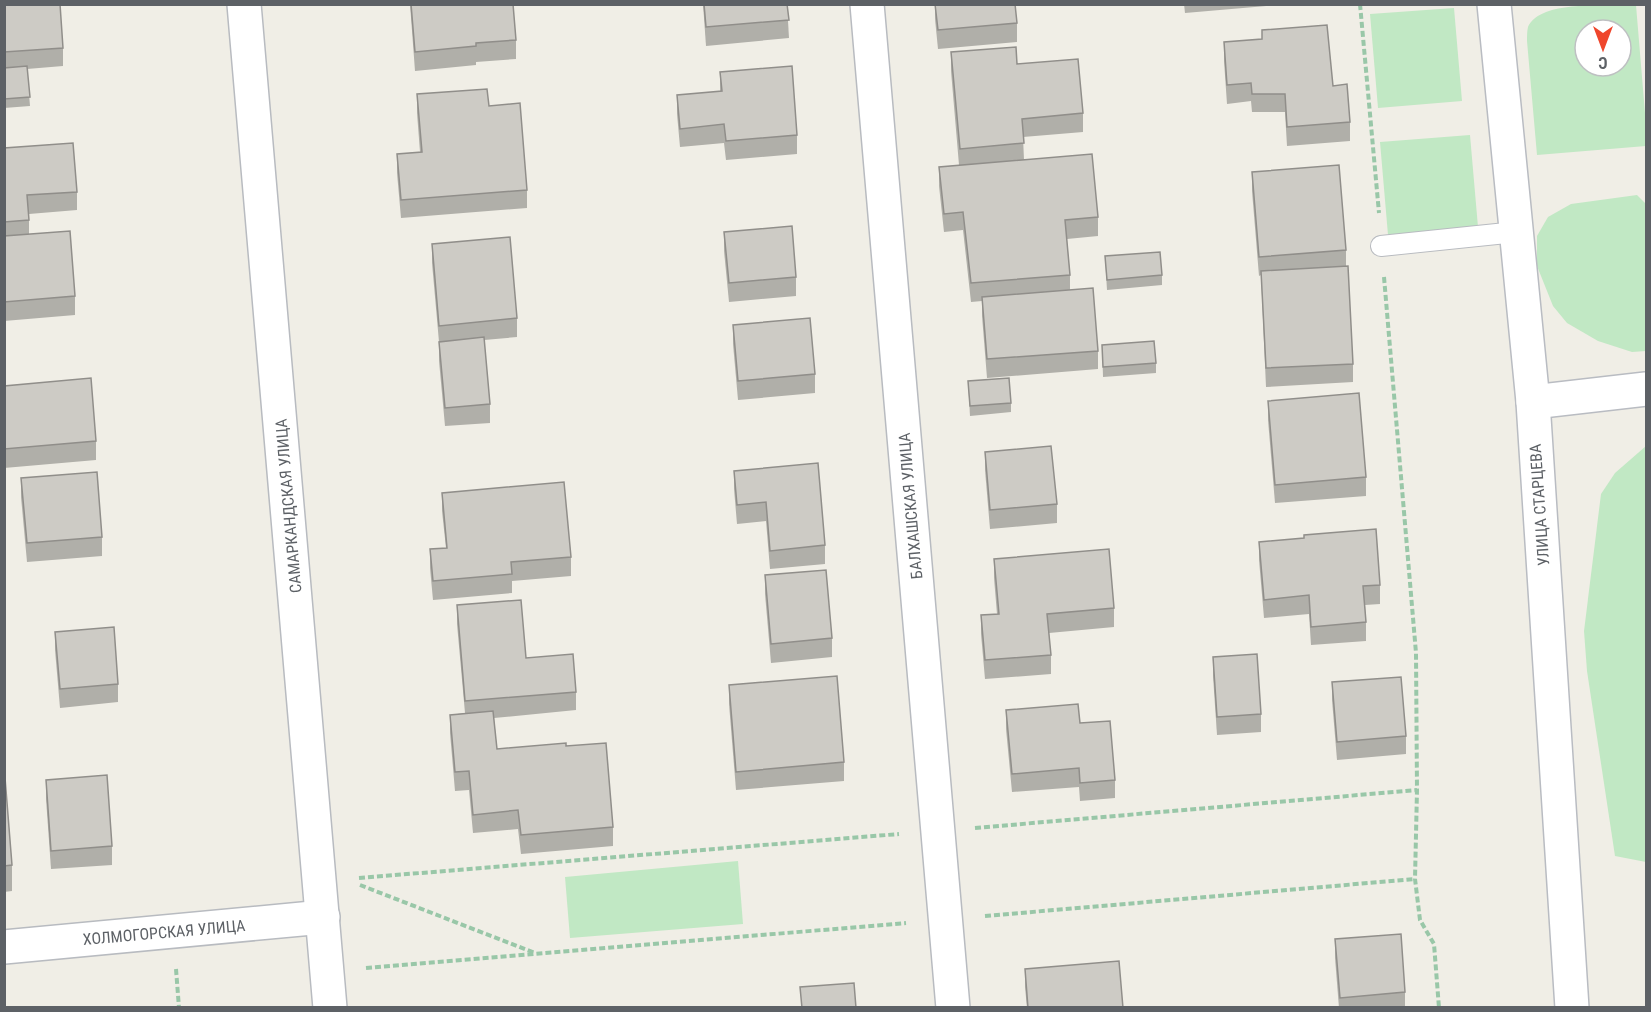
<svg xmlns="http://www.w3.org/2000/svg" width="1651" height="1012" font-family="'Roboto Condensed',sans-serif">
<rect width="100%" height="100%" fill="#f0eee6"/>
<!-- green -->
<g fill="#c1e8c4" fill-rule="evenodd">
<path d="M1617,5H1636L1646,125V146L1537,155L1527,41C1527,36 1527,31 1528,27C1539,2 1595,6 1617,5ZM1585,30H1621V66H1585Z"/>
<polygon points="1454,8 1462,101 1378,108 1370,14"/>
<polygon points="1470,135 1478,227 1388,235 1380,142"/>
<polygon points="1637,195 1646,204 1646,351 1632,352 1598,341 1567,323 1553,306 1537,266 1537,236 1548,217 1571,204"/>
<polygon points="1646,446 1646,862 1615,856 1587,671 1584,631 1601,494 1615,473"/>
<polygon points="738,861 743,924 570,938 565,877"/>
</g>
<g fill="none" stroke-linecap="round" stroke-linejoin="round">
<defs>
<polyline id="lane" points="1381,246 1516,232"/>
<g id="street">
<polyline points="244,4 330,1008"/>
<polyline points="867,4 953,1008"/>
<polyline points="4,947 323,917"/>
</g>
<g id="secondary">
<polyline points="1494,4 1533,402 1572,1008"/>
<polyline points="1533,402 1646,389"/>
</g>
</defs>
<!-- lane casing -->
<use href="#lane" stroke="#b8bbc0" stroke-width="22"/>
<!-- street casing -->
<use href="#street" stroke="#b8bbc0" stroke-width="36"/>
<!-- secondary casing -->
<use href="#secondary" stroke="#b9bcc2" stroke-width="36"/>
<!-- path -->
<g stroke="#99c7a8" stroke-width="4" stroke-dasharray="6 3" stroke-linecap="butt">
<polyline points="1360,4 1379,213"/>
<polyline points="1384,277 1416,653 1417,790 1415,879 1420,920 1434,944 1439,1008"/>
<polyline points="975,828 1417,790"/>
<polyline points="359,878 899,834"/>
<polyline points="360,885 535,953"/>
<polyline points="985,916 1415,879"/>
<polyline points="366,968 906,923"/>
<polyline points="176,969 179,1008"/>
</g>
<!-- lane -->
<use href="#lane" stroke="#fff" stroke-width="20"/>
<!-- street -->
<use href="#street" stroke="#fff" stroke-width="33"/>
<!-- secondary -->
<use href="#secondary" stroke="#fff" stroke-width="33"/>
</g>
<!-- wall -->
<g fill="#b0afa9">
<polygon points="4,4 63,48 63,66 27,69 30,106 4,108"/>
<polygon points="410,4 513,4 516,40 516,59 476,62 476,65 415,71"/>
<polygon points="703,4 787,4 789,38 706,46"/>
<polygon points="935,4 1017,23 1017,42 938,49 935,19"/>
<polygon points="1184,4 1288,4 1185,13"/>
<polygon points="1262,30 1333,86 1350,122 1350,141 1287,146 1285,112 1252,112 1251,101 1227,104 1224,61 1224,42 1262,40"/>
<polygon points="951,52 1017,64 1083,113 1083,132 1023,137 1024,160 1098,217 1098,236 1067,239 1070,275 1070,290 1098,351 1098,369 987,378 982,316 982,301 971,302 963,230 944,232 939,186 939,167 959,165 951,71"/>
<polygon points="720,72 797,135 797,154 726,160 724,143 680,147 677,114 677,95 720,92"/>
<polygon points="417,94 489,106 527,190 527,208 401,218 397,173 397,154 420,152 417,113"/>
<polygon points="4,148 77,192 77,210 29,214 29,234 75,296 75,315 4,321"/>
<polygon points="1252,172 1346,250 1346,267 1353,364 1353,382 1266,387 1261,275 1259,276 1252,191"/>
<polygon points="724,232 796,277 796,296 729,302 724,251"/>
<polygon points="432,244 517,318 517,337 484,340 490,404 490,423 445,426 439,361 439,342 432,263"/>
<polygon points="1105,256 1162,275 1162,285 1107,290"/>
<polygon points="733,325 815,374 815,393 738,400 733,344"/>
<polygon points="1102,345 1156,363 1156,373 1103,377"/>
<polygon points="968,381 1011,403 1011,412 970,416"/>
<polygon points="4,386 96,441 96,460 4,468"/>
<polygon points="1268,401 1366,477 1366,496 1275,503 1268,420"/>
<polygon points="985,452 1057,504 1057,523 990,529 985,470"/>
<polygon points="734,471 825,545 825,564 770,569 766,521 737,524 734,489"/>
<polygon points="21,478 102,537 102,556 27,562 21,497"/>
<polygon points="442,493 571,557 571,576 512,581 512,593 433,600 430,568 430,549 446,548 442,511"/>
<polygon points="1259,542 1380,585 1380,604 1365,605 1366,622 1366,641 1311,645 1309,614 1264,618 1259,560"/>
<polygon points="994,559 1114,608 1114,627 1049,633 1051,655 1051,674 985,679 981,634 981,615 997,614 994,578"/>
<polygon points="765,575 832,638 832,657 771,663 765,594"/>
<polygon points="457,605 526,658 576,692 576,710 494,718 497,749 566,746 613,827 613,846 521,854 518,829 473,833 469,790 455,791 450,733 450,715 465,713 457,624"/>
<polygon points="55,632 118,684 118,702 60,708 55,650"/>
<polygon points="1213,657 1261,714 1261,732 1217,735 1213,676"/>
<polygon points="1332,682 1406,736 1406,754 1337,760 1332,700"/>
<polygon points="729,685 844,762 844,781 736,790 729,704"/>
<polygon points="1006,710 1080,723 1115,780 1115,798 1080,801 1079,787 1012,792 1006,729"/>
<polygon points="4,765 12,865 12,891 4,892"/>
<polygon points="46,780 112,846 112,865 51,869 46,799"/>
<polygon points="1335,939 1405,992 1405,1008 1339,1008 1335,958"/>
<polygon points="1025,969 1123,1008 1027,1008 1025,987"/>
</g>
<!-- building -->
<g fill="#cdcbc5" stroke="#908e8a" stroke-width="1.5">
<polygon points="4,4 60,4 63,48 4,52"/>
<polygon points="411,4 513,4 516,40 476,43 476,46 415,52"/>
<polygon points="704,4 787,4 789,20 706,27"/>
<polygon points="935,4 1015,4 1017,23 938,30"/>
<polygon points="1327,25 1333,86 1347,84 1350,122 1287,127 1285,94 1252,94 1251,83 1227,85 1224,42 1262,39 1262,30"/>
<polygon points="1016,47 1017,64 1078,59 1083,113 1022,119 1024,143 960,149 951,52"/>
<polygon points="27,66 30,97 4,99 4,68"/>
<polygon points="792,66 797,135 726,141 724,124 680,129 677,95 722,91 720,72"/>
<polygon points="487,89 489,106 520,103 527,190 401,200 397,154 422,152 417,94"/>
<polygon points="73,143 77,192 27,195 29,220 4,222 4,148"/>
<polygon points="1092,154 1098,217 1065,220 1070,275 971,283 963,212 944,214 939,167"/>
<polygon points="1339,165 1346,250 1259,257 1252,172"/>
<polygon points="792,226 796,277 729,283 724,232"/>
<polygon points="70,231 75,296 4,302 4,236"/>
<polygon points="510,237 517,318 439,326 432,244"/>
<polygon points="1160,252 1162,275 1107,280 1105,256"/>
<polygon points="1348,266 1353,364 1266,368 1261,271"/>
<polygon points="1093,288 1098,351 987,359 982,297"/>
<polygon points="810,318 815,374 738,381 733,325"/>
<polygon points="484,337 490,404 445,408 439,342"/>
<polygon points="1154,341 1156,363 1103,367 1102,345"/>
<polygon points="91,378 96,441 4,449 4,386"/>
<polygon points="1009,378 1011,403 970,406 968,381"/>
<polygon points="1359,393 1366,477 1275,485 1268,401"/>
<polygon points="1051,446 1057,504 990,510 985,452"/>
<polygon points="818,463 825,545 770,551 766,502 737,505 734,471"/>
<polygon points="97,472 102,537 27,543 21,478"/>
<polygon points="564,482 571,557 511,562 512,574 433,581 430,549 447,548 442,493"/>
<polygon points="1376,529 1380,585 1363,586 1366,622 1311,627 1309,595 1264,600 1259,542 1304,538 1304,535"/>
<polygon points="1109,549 1114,608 1047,614 1051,655 985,660 981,615 999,614 994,559"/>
<polygon points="826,570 832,638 771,644 765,575"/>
<polygon points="521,600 526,658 573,654 576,692 465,701 457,605"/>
<polygon points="114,627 118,684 60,689 55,632"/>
<polygon points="1257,654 1261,714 1217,717 1213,657"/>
<polygon points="837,676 844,762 736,772 729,685"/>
<polygon points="1401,677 1406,736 1337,742 1332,682"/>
<polygon points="1078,704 1080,723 1110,721 1115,780 1080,783 1079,768 1012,774 1006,710"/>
<polygon points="493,711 497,749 566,743 566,746 606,743 613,827 521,835 518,810 473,815 469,771 455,772 450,715"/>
<polygon points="4,765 12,865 4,866"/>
<polygon points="107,775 112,846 51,851 46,780"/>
<polygon points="1401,934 1405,992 1340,998 1335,939"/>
<polygon points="1119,961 1123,1008 1028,1008 1025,969"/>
<polygon points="854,983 856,1008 802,1008 800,987"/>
</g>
<g text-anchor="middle" stroke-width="4.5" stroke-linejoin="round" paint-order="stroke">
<!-- street labels -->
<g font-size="16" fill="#5d6166" stroke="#fff">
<text transform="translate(1539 505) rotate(-94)" y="6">УЛИЦА СТАРЦЕВА</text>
<text transform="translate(288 506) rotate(-95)" y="6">САМАРКАНДСКАЯ УЛИЦА</text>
<text transform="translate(910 506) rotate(-95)" y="6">БАЛХАШСКАЯ УЛИЦА</text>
<text transform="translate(164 932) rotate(-5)" y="6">ХОЛМОГОРСКАЯ УЛИЦА</text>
</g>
</g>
<!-- border -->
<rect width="1651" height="1012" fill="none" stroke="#5d6166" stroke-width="12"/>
<!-- north arrow -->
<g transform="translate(1603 48) rotate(180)"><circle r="28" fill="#ffffff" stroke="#bec0c2" stroke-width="1.5"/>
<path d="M0-4.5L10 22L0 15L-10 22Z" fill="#ef462c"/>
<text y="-9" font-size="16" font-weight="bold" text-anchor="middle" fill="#5d6166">С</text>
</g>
</svg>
